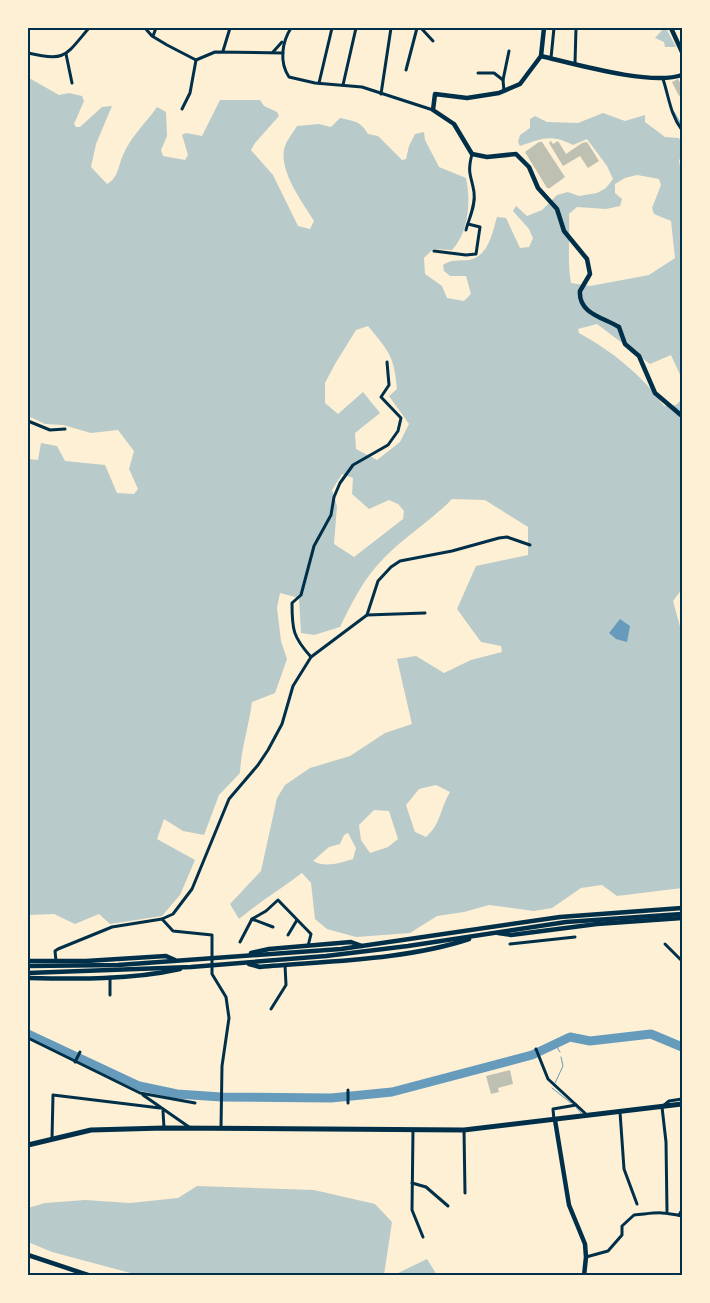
<svg xmlns="http://www.w3.org/2000/svg" width="710" height="1303" font-family="Rubik,sans-serif">
<rect width="100%" height="100%" fill="#fdf0d5"/>
<!-- green -->
<g fill="#b9caca" fill-rule="evenodd">
<polygon points="664,28 667,30 676,47 665,47 664,42 655,38"/>
<path d="M29,78L59,95L69,93L82,96L84,101L74,124L76,127H80L102,107L112,106L96,144L91,167L107,184C119,177 118,166 123,155C131,136 146,123 157,107L166,112L167,136L161,150L163,156L185,160L188,155L182,135L186,133L202,136L220,100H260L264,106L277,112L279,116L255,143L251,150L273,175L298,226L310,229L314,221C303,203 280,173 284,150C285,142 293,133 297,126L319,124L331,127L340,118C353,121 361,121 368,134L378,136L402,160L406,159L409,146L415,134L424,132L425,140L439,167L466,178C471,201 469,232 452,250L433,249L424,258L425,274L442,286L447,298L464,301L471,294L466,276H450L444,271L443,265C452,259 459,261 469,260C489,256 492,233 497,217L506,218L520,248L529,247L533,238L529,229L513,211L516,206L527,216L542,210L557,195L568,192L579,196L597,193L606,188L613,179L607,166L587,139L573,145C551,134 543,138 520,146L518,142L520,135L530,128V119L535,116L547,122L578,123L603,113L625,121L645,115V122L665,137L679,138C683,147 683,152 679,161L682,176V379L671,355L650,364L597,324L578,329L579,333C612,351 642,375 664,406L676,405L682,399V589L673,601L682,634V888L617,896L602,885L581,888L552,908L534,911L489,905L464,912L437,916L410,933L356,937L327,929L315,919L311,883L302,873C281,889 259,902 239,919L230,904L261,871L277,798L285,785L310,768L350,756L385,733L412,724L397,659L416,656L444,673L471,660L502,652L501,646L481,642L457,609L476,566L528,555V527L485,500L452,499C431,521 405,536 384,558C364,578 352,602 340,627L314,635L301,633L299,598L280,593L277,608L281,641L287,659L275,693L252,702C249,726 241,749 240,773L219,795L204,835L183,831L164,819L157,839L195,860L180,895L162,916L110,924L99,914L75,924L54,914L28,915V459L38,460L41,443L57,446L65,461L105,465L117,493L134,494L138,489L129,469L134,451L118,430L91,433L63,425L45,424L28,416ZM637,175L659,179L661,185L652,208L654,214L671,221L675,258L649,275L590,286L571,283C567,260 570,238 569,214L577,207L606,209L620,206L622,199L615,193V184L625,178ZM368,326C389,352 394,355 397,389L389,396L409,424L400,442L377,460L356,449L355,433L380,413L363,392L338,414L325,403V383L335,364L356,330ZM342,474L353,478L352,494L369,509L389,500L398,504L404,511L403,519L354,557L334,544L337,506L332,490ZM436,785L450,792C440,809 441,824 426,837L415,832L406,805L419,789ZM374,810L389,811L398,839L388,847L370,853L361,840L359,825ZM348,833L356,848L353,859C340,863 325,868 313,861L329,847L340,844L344,835Z"/>
<polygon points="197,1186 314,1190 375,1204 392,1222 384,1275 138,1275 52,1252 28,1242 28,1208 45,1203 85,1200 130,1203 178,1198"/>
<polygon points="427,1259 437,1275 394,1275"/>
</g>
<!-- water -->
<polygon fill="#669bbc" points="620,619 630,626 627,642 616,639 609,633"/>
<g fill="none" stroke-linecap="round" stroke-linejoin="round">
<!-- stream -->
<g stroke="#669bbc" stroke-width="1">
<polyline points="674,112 682,126"/>
<polyline points="555,1044 560,1052"/>
<polyline points="555,1083 563,1066 561,1057"/>
<polyline points="552,1088 571,1103"/>
<polyline points="576,1107 581,1113"/>
</g>
<!-- river -->
<polyline stroke="#669bbc" stroke-width="9" points="28,1034 139,1086 177,1094 221,1097 331,1098 392,1092 532,1055 570,1037 590,1041 651,1034 682,1047"/>
</g>
<!-- building -->
<g fill="#bec0b2">
<polygon points="678,79 682,86 682,94 679,96 672,82"/>
<polygon points="551,141 553,144 558,141 566,154 582,143 587,142 599,161 588,168 580,156 563,166 549,143"/>
<polygon points="539,142 542,142 565,177 550,188 547,188 525,152"/>
<polygon points="510,1070 513,1084 498,1088 499,1092 491,1094 486,1076"/>
</g>
<g fill="none" stroke-linecap="round" stroke-linejoin="round">
<!-- minor -->
<g stroke="#003049" stroke-width="3">
<polyline points="145,28 152,36 167,45 196,60 215,52 283,53"/>
<path d="M291,28C282,42 279,62 289,77L315,83L362,87L433,110"/>
<polyline points="421,28 433,41"/>
<polyline points="153,36 156,28"/>
<polyline points="223,51 230,28"/>
<polyline points="273,52 282,42"/>
<path d="M28,53C66,62 65,56 89,28"/>
<polyline points="66,54 72,83"/>
<polyline points="551,58 554,28"/>
<polyline points="575,63 576,28"/>
<polyline points="406,70 417,28"/>
<polyline points="478,73 494,73 503,80"/>
<path d="M663,79C669,97 670,114 682,130"/>
<polyline points="319,83 332,28"/>
<polyline points="343,85 356,28"/>
<polyline points="504,91 503,80 509,51"/>
<polyline points="381,94 391,28"/>
<polyline points="182,109 190,93 196,60"/>
<path d="M466,230C469,218 476,205 474,192C471,174 467,174 472,154"/>
<polyline points="434,251 466,255 476,254 480,227 468,224"/>
<polyline points="28,421 50,430 65,429"/>
<polyline points="367,615 378,581 391,567 400,561 452,551 499,538 507,537 530,545"/>
<path d="M311,657C293,637 292,630 292,603L301,595L314,546L331,515L334,497L340,483L353,465L388,445L398,431L401,418L381,397L389,385L387,362"/>
<polyline points="162,919 173,931 212,935 212,974 226,997 229,1018 222,1066 221,1128"/>
<polyline points="252,919 266,911 278,900 311,934 308,946"/>
<polyline points="288,935 297,920"/>
<polyline points="240,942 252,919 273,927"/>
<polyline points="510,944 575,937"/>
<polyline points="665,944 682,961"/>
<polyline points="56,961 55,951 58,949 112,927 162,919 173,914 192,889 229,799 258,765 268,750 282,724 293,686 311,657 367,615 425,613"/>
<polyline points="110,977 110,995"/>
<polyline points="271,1009 286,985 285,965"/>
<polyline points="28,1038 140,1093 195,1103"/>
<polyline points="536,1049 548,1079 587,1115"/>
<polyline points="75,1062 80,1052"/>
<polyline points="143,1095 189,1127"/>
<polyline points="348,1103 348,1090"/>
<polyline points="163,1111 164,1128"/>
<polyline points="620,1112 624,1169 637,1204"/>
<polyline points="554,1120 553,1109 576,1105"/>
<polyline points="413,1130 412,1210 423,1237"/>
<polyline points="464,1130 465,1193"/>
<polyline points="52,1139 53,1095 160,1108"/>
<polyline points="412,1183 426,1187 448,1206"/>
<polyline points="667,1211 666,1142 662,1107 669,1101 682,1099"/>
<polyline points="679,1215 682,1210"/>
<path d="M586,1257L608,1251L622,1235V1226L634,1215C656,1213 660,1211 682,1216"/>
</g>
<!-- secondary -->
<g stroke="#003049" stroke-width="4.5">
<path d="M544,28L541,56L520,84L499,93L467,98L435,94L433,110L454,124L472,154L487,157L516,154L529,167L538,188L557,209L564,231L587,259L590,274L580,291C578,314 605,318 619,327L625,344L639,356L655,393L682,416"/>
<path d="M541,56C575,64 651,86 682,75"/>
<polyline points="498,933 511,935 597,924 682,918"/>
<polyline points="251,953 269,949 351,942 362,946"/>
<polyline points="28,961 86,961 166,956 175,960"/>
<path d="M249,964L260,967C327,961 406,960 469,939"/>
<polyline points="28,966 118,965 341,949 560,917 682,908"/>
<polyline points="28,973 191,967 326,956 408,946 566,922 682,914"/>
<path d="M28,978C77,979 131,980 180,969"/>
<polyline points="555,1120 569,1205 585,1244 586,1257 584,1276"/>
<polyline points="28,1255 91,1276"/>
</g>
<!-- primary -->
<polyline stroke="#003049" stroke-width="4.5" points="671,28 682,52"/>
<!-- trunk -->
<polyline stroke="#003049" stroke-width="5" points="28,1145 91,1130 164,1128 464,1130 682,1104"/>
</g>
<!-- border -->
<rect width="710" height="1303" fill="none" stroke="#fdf0d5" stroke-width="58"/>
<rect x="29" y="29" width="652" height="1245" fill="none" stroke="#003049" stroke-width="2"/>
</svg>
